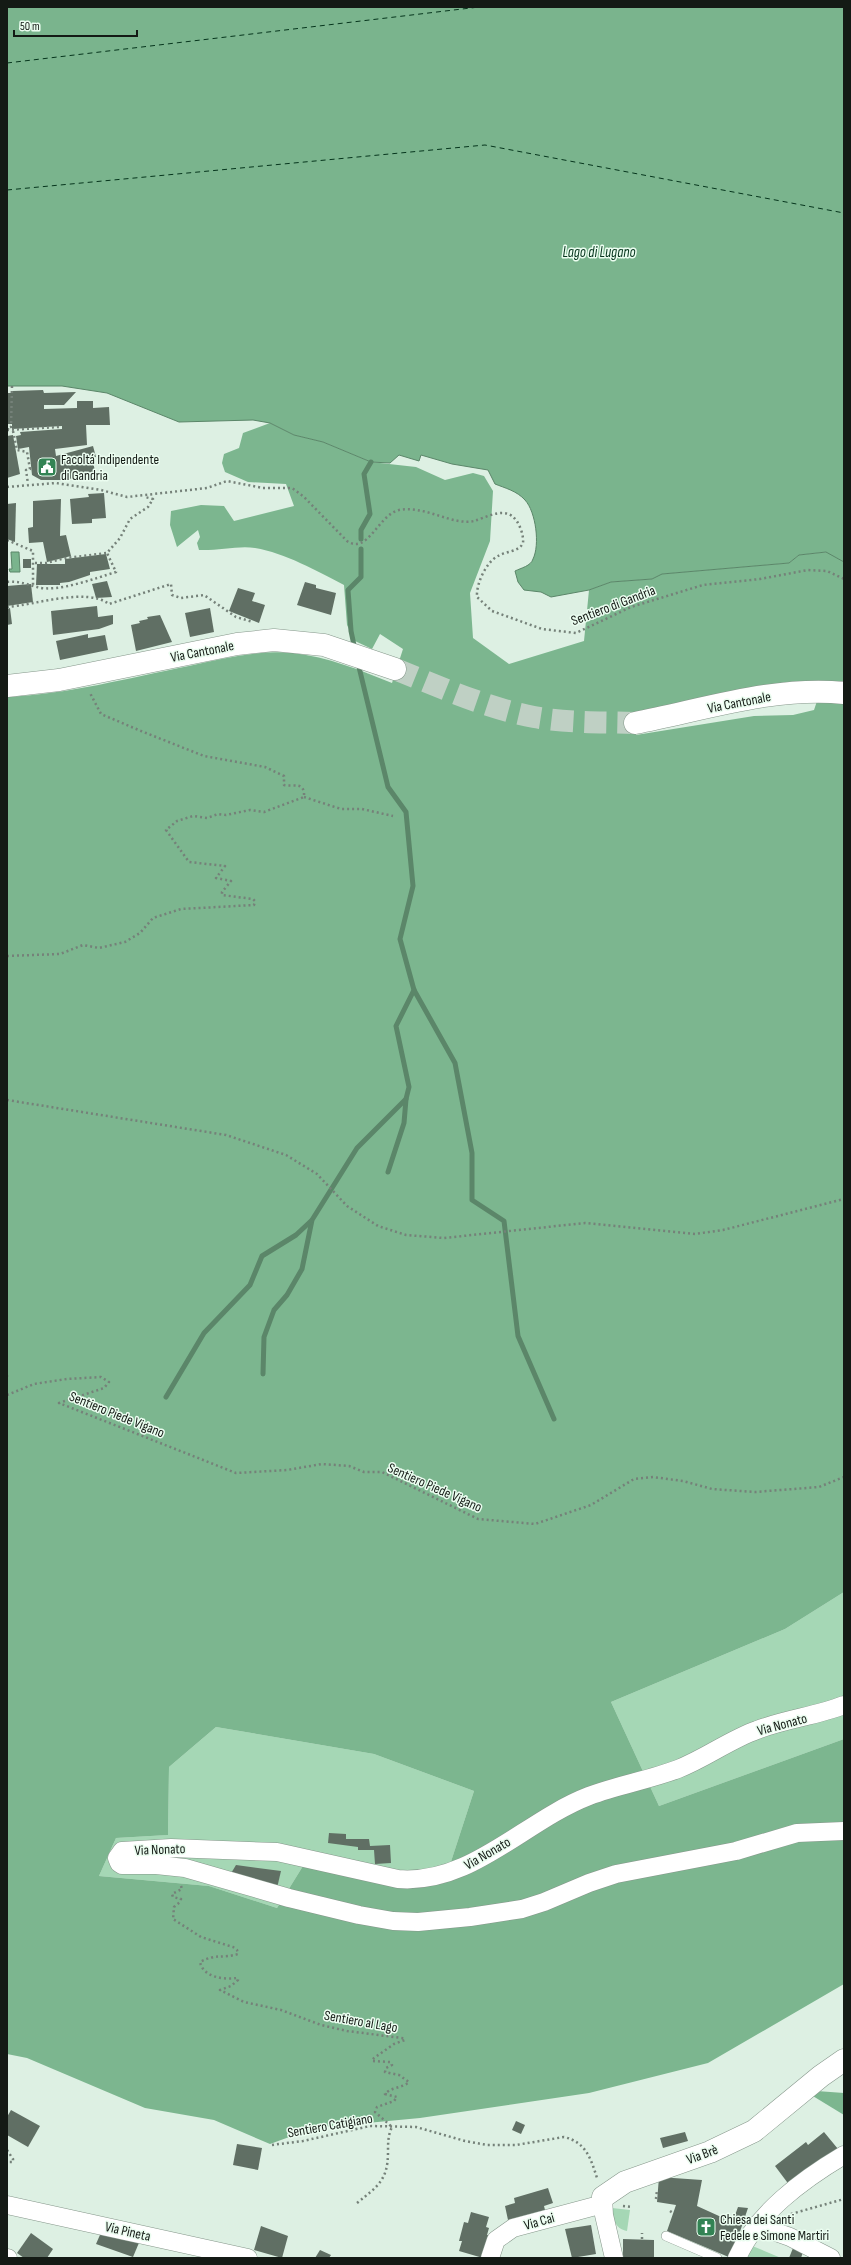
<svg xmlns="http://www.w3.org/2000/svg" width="851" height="2265" font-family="'Sofia Sans Condensed',sans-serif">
<rect width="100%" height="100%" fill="#ddf0e3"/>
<!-- green -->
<g fill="#a5d7b5">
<polygon points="844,1592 844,1739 659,1806 611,1702 785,1629"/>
<polygon points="216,1727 374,1754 474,1791 444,1883 417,1888 303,1866 277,1908 209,1886 99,1876 116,1838 168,1835 169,1767"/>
<path d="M612,2208L630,2210L627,2231C615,2229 612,2218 612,2208Z"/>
<polygon points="750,2245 781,2258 745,2258"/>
</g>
<!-- forest -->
<g fill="#7cb68f" fill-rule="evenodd">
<path d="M270,423L294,435L323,442L371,462L416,467L445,480L473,473L484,476L493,491L490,541L470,593L473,638L509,664L584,641L589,590L611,582L652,579L661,574L789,563L799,555L827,552L844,562V681L786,682L634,713L636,735L754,716L793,715L814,710L817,701L844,704V1592L785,1629L611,1702L659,1806L844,1739V1984L708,2063L589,2093L420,2118L314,2128L270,2144L214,2120L145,2108L27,2058L7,2054V697C69,694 128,678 189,666C224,658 258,650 293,653C328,657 360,670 392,683L403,649L380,634L372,649L355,641L347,625L344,585C317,571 285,553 255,548C240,545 217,551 199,550L197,543L200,537L198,530L177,547L170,525L171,511L201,505L224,506L234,521L294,506L286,484L248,482L225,472L222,463L224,454L239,448L243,433ZM216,1727L374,1754L474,1791L444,1883L417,1888L303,1866L277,1908L209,1886L99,1876L116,1838L168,1835L169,1767Z"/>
<polygon points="803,2090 844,2093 844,2115"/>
</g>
<!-- water -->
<g fill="#7ab48d" stroke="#5b8669">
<path d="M7,7H844V562L826,552L799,555L789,563L662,574L652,579L611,582L589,590L551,597L541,592L524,590L518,582L515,571C521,568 531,566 533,559C540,545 536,512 525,500C517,491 505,488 495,484L488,470L452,464L421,455L419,461L399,455L390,463L371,462L323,442L294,435L270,423L253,420L179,422L107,393L62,386H7Z"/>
<polygon points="11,552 19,552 20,572 10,572 9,569 12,569"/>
</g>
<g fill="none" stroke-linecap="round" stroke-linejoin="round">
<!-- stream -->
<g stroke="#5b8669" stroke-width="5">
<polyline points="361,539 361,530 370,514 364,474 371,462"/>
<polyline points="355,650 351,631 348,590 361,577 361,549"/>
<polyline points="358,663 388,787 406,812 413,886 400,939 414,990 455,1063 472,1153 472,1200 504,1221 518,1336 554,1419"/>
<polyline points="388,1172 404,1123 406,1099"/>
<polyline points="263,1374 264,1337 274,1310 287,1295 302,1269 312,1220 357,1148 406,1099 409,1087 396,1026 414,990"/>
<polyline points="166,1397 204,1333 250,1285 262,1256 296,1235 311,1221"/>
</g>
<!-- ferry -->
<g stroke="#05351c" stroke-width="1" stroke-dasharray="5 4" stroke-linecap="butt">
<polyline points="7,63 479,7"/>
<polyline points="7,190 485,145 844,213"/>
</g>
</g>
<!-- building -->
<g fill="#606f64">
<polygon points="43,390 44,393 76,392 64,405 44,405 44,409 77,408 77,401 93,401 93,408 109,407 110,425 86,425 87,445 55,449 56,456 93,446 96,457 92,458 96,475 61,480 41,480 32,475 29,447 18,449 16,436 21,435 20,432 62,429 62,426 12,429 12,424 7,424 7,393 13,393 13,391"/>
<polygon points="13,435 20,474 7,478 7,436"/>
<polygon points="104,493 106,518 92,519 92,523 72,524 70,499 89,497 88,494"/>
<polygon points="61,499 60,536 66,535 71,556 47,562 43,542 29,543 28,528 33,527 33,501"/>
<polygon points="16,503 15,542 7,539 7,504"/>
<polygon points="106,554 110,569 90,572 90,575 69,582 60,583 60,585 36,585 37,564 65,564 65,559"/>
<rect x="23" y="559" width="8" height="9"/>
<polygon points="107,581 112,597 96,598 92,584"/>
<polygon points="305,582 316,585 316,588 336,593 331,615 297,605"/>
<polygon points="31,584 33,602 7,606 7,586"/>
<polygon points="238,588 255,593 252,601 265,605 259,623 229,611"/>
<polygon points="97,606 98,617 113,615 113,624 99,629 53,635 51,611"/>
<polygon points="10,608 12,624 7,625 7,609"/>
<polygon points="210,608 214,632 190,637 185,613"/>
<polygon points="160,615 172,642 136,651 131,625 140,623 139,621 148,619 147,617"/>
<polygon points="88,634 88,638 105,635 108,650 60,660 56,641"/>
<polygon points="329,1833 346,1834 346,1839 369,1839 370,1846 390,1845 391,1863 375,1864 374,1850 358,1850 358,1847 328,1843"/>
<polygon points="236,1865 281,1871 277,1888 230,1875"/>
<polygon points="11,2110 40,2126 28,2147 7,2135 7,2117"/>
<polygon points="516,2121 525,2125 521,2134 512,2130"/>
<polygon points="685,2132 688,2141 663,2148 660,2138"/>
<polygon points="824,2132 838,2149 790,2186 775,2166 806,2142 808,2145"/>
<polygon points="237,2144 262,2148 258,2170 233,2165"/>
<polygon points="659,2177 702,2180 697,2206 719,2216 734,2218 738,2207 748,2208 731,2258 667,2231 676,2205 657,2202"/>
<polygon points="548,2188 553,2203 544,2206 545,2210 508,2220 505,2206 515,2203 514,2198"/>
<polygon points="471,2212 489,2217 486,2227 489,2228 487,2235 492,2236 483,2258 459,2251 462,2241 459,2241 464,2222 468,2223"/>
<polygon points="591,2225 596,2254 572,2258 565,2229"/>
<polygon points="261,2226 288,2236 282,2258 254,2250"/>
<polygon points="103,2228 141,2238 133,2257 96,2244"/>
<polygon points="31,2233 53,2249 47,2258 24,2258 17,2253"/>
<polygon points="623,2239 654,2240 654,2258 623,2258"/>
<polygon points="793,2248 803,2252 801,2258 789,2258"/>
<polygon points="320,2250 331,2255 329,2258 315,2258"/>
</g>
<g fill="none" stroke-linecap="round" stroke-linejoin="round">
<!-- secondary-tunnel -->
<path stroke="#bfd0c4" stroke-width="22" stroke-dasharray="22 11" stroke-linecap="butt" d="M395,669C440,687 486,708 534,717C567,723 601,722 635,723"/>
<defs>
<polyline id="lane" points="666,2236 717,2258"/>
<g id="street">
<path d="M844,1705C816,1716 785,1719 757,1730C729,1740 706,1758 678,1769C649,1780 618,1785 589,1796C524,1821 471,1885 398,1879L277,1852L171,1848L122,1851L117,1858L119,1863L122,1865H156L185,1868L289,1898L359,1915L393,1921L418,1922L470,1917L522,1909L544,1902L589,1883L616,1874L736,1851L797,1833L844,1831"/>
<polyline points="603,2197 604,2215 614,2258"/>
<polyline points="7,2205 248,2258"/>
<polyline points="756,2225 790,2237 831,2258"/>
<polyline points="7,2258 8,2258"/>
<polyline points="490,2258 496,2240 513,2228 603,2204"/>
<path d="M737,2258C757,2213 802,2180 844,2155"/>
</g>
<g id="secondary">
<polyline points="7,686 59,680 237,644 274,640 324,645 395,669"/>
<path d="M635,723C703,710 774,686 844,693"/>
<polyline points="603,2197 625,2182 710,2152 754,2131 821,2076 844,2060"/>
</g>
</defs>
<!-- lane casing -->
<use href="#lane" stroke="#86978b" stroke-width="10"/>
<!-- street casing -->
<use href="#street" stroke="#86978b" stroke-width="19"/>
<!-- secondary casing -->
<use href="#secondary" stroke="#86978b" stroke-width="23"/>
<!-- path -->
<g stroke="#758179" stroke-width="2.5" stroke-dasharray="2 3" stroke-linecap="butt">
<polyline points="7,430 59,427"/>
<polyline points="8,430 8,427 11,427 12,386"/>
<polyline points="13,431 17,450 27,452 30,469 26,470 28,484"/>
<path d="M7,487L56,483L101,490L127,497L207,488L227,481L263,488H292L304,497L347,541C368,555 378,515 399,510C425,505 453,526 474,521C485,518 501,508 512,516C519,521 524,535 523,543C519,552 506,551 498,556C486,562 476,584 477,597L492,611L542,629L576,633L631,607L703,585L760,579L808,570L827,571L844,579"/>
<polyline points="7,540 33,551 33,585"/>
<polyline points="35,563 46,563 66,558 107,553 120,538 130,519 148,507 153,499 145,497"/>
<path d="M7,582C19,581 26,584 37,587C57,593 96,578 116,572L107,553"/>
<path d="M7,607C35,605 86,587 109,604L171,584L172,595L181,598L204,595L236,617L253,622"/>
<polyline points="304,797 341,809 362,809 393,816"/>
<path d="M7,956L60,954L83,945L99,948L125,942L140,933L153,918L181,909L254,905L255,901L253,899L222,895V892L231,881L216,878L225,866L189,862L166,830L177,821L193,816L207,818L218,814L226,815L250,810L264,812L304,797C305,781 294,787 284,785V776L265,767L204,756L141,731L101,714L90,693"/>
<polyline points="7,1100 226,1135 286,1155 317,1174 347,1206 378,1226 406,1235 444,1238 585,1223 695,1234 723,1230 844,1199"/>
<polyline points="7,1375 7,1378"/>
<polyline points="7,1395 34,1384 67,1379 101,1377 109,1382 104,1388 59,1403 236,1473 287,1470 322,1464 349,1466 364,1472 382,1472 478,1519 535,1524 591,1505 634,1479 653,1477 683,1481 712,1489 755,1492 819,1487 844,1477"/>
<path d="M181,1886L182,1889L172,1894L173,1897L181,1899L180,1902L174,1907L173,1919L201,1937L233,1947L237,1950L238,1954C222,1959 217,1953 200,1962C203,1977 223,1980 237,1978L238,1980L231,1986L220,1990L244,2002L281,2010L321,2025L347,2031L402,2038L405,2040L394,2044L374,2058L372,2061L390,2062L392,2065L386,2068L385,2072L399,2075L409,2082C403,2088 391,2087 385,2094L397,2097L394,2101L377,2107L375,2112L392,2127"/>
<path d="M272,2145L303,2141L370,2126L416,2127L465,2141L487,2145H516L564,2137C586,2142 591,2159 597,2178"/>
<polyline points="7,2150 13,2159 13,2162 7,2162"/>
<polyline points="656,2199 657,2190"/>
<path d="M357,2203C378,2186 388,2180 388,2152C388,2143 388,2135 392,2127"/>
<polyline points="623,2206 632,2207"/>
<polyline points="670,2211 673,2213"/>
<polyline points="791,2214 844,2199"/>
<polyline points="642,2239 642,2233"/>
</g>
<!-- lane -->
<use href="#lane" stroke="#fff" stroke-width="9"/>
<!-- street -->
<use href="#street" stroke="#fff" stroke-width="18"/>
<!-- secondary -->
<use href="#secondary" stroke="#fff" stroke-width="22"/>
</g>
<!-- icons -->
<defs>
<symbol id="civic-square" viewBox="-11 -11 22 22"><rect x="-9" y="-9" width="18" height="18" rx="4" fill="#338354" stroke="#ebfdf0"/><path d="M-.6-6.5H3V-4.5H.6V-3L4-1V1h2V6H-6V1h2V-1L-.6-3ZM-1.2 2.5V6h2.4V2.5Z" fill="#fff"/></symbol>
<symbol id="church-square" viewBox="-11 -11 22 22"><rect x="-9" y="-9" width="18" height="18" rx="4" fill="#338354" stroke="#ebfdf0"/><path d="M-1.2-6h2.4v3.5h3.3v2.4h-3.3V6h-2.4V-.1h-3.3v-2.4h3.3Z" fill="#fff"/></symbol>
</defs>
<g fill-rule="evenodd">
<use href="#civic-square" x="36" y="456" width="22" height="22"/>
<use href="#church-square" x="695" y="2216" width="22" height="22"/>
</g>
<g text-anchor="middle" stroke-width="3" stroke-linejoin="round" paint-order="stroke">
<!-- poi labels -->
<g font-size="14" fill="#141a15" stroke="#ebfdf0" text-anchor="start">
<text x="61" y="464">Facoltá Indipendente<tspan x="61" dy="16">di Gandria</tspan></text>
<text x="720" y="2224">Chiesa dei Santi<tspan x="720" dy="16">Fedele e Simone Martiri</tspan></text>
</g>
<!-- street labels -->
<g font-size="14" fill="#141a15" stroke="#ebfdf0">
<text transform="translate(613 605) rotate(-21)" y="5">Sentiero di Gandria</text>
<text transform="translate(202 651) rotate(-11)" y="5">Via Cantonale</text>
<text transform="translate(739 702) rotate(-11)" y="5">Via Cantonale</text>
<text transform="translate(117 1414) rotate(22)" y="5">Sentiero Piede Vigano</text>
<text transform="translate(435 1487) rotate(24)" y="5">Sentiero Piede Vigano</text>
<text transform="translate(782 1724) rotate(-15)" y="5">Via Nonato</text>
<text transform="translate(160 1849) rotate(-2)" y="5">Via Nonato</text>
<text transform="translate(487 1853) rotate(-30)" y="5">Via Nonato</text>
<text transform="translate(361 2021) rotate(10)" y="5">Sentiero al Lago</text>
<text transform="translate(330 2125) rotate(-10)" y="5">Sentiero Catigiano</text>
<text transform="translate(702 2154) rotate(-20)" y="5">Via Brè</text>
<text transform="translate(539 2221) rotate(-16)" y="5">Via Cai</text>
<text transform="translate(128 2231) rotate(13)" y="5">Via Pineta</text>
</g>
<!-- water labels -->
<g font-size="15" font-style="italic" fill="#05351c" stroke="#ebfdf0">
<text x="599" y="257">Lago di Lugano</text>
</g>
</g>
<!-- border -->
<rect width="851" height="2265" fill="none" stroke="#141a15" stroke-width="16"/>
<!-- scale -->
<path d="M14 30v6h123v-6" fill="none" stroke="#141a15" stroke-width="2"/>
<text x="20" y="30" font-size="12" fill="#141a15" stroke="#ebfdf0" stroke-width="3" paint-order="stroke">50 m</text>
</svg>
